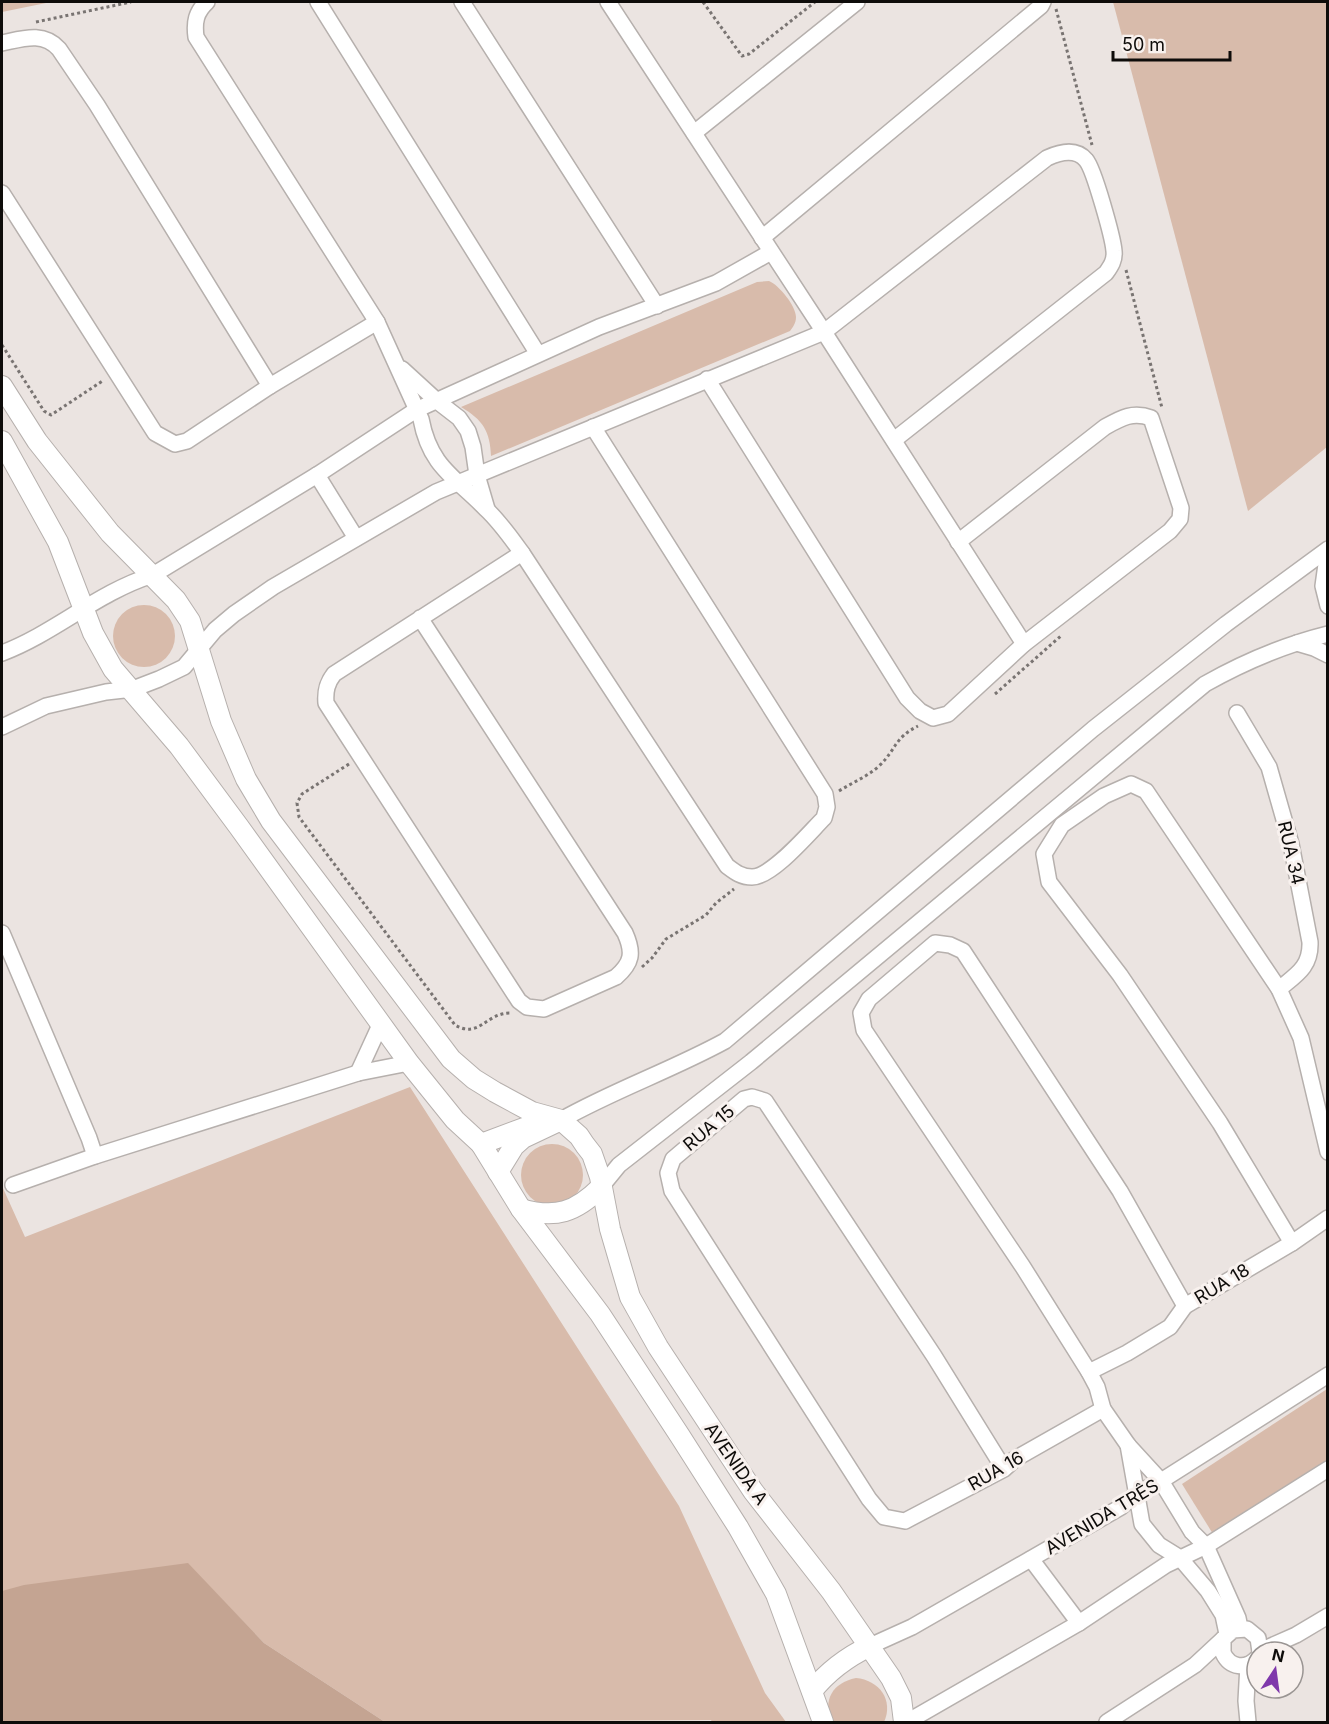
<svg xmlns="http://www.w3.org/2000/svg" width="1329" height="1724" font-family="Inter,sans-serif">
<rect width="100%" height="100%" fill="#ebe4e1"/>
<!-- green -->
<g fill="#d8bbab">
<polygon points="2,2 51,2 2,12"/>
<polygon points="1113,2 1327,2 1327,447 1248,511"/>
<path d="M769,281C779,285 796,306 796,317C796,323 793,327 790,331L491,456C490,431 483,420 461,407L757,282Z"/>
<circle cx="144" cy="636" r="31"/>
<polygon points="410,1087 679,1506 765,1693 786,1722 712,1722 711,1720 385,1722 264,1643 188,1564 2,1598 2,1186 25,1237"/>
<circle cx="552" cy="1175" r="31"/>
<polygon points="1327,1389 1327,1460 1213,1534 1182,1484"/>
<path d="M856,1678C879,1680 894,1700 884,1722H831C823,1700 832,1683 856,1678Z"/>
</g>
<!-- forest -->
<polygon fill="#c4a492" points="188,1563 264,1643 385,1722 2,1722 2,1591 24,1585"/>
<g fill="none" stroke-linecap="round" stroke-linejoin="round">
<defs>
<g id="minor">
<path d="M207,2C196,12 194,22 196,37L377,322L421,419C430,467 455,477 486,509C500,522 511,538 522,553L727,866C735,872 741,877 752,877C772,877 809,833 824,818L827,807L825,794L593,427"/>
<polyline points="318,2 538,354"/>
<polyline points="462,2 657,306"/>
<polyline points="608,2 824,332 1024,644"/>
<path d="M2,43C22,39 43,31 59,49L97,105L270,386"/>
<polyline points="694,133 857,2"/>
<polyline points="2,193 155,433 175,444 187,441 270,386 377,322"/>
<polyline points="762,238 1041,6 1043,2"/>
<polyline points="402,369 437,401 459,418 468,431 473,447 477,475 487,509"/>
<path d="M707,379L907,698L920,711L933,718L948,714L1024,644L1170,531L1180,519L1181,508L1151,418C1133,411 1121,418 1105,427L958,542"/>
<polyline points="317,475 356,538"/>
<polyline points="1328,550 1323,586 1328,606"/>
<path d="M420,618L625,933C634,953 632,963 616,977L544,1009L527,1007L519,1001L326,703C325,691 327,683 334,674L522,553"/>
<polyline points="1297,643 1314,648 1328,655"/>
<path d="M2,653C55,633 98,592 153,575L317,475L416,410L599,327L716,283L771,252"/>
<path d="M1237,713L1269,767L1291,844L1310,942C1311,967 1296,975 1279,989"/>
<path d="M2,727L46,706L106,692L133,689L159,679L184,667L215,630L234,614L273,587L436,492L824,332L1047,158C1060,152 1076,148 1086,160C1094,169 1113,238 1114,251C1115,260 1111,266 1106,273L894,440"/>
<polyline points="2,933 89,1138 95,1156"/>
<polyline points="358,1073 381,1023"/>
<path d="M561,1120C614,1090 672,1070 725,1041L1093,729L1226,624L1328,549"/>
<polyline points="13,1185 95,1156 358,1073 409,1063"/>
<path d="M601,1187L619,1165L751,1062L1205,684C1244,662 1284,645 1328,634"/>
<polyline points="1292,1243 1220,1123 1120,975 1049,882 1044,854 1062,825 1104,796 1131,784 1146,791 1279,989 1301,1038 1328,1152"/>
<polyline points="1185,1306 1120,1191 963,951 950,945 935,943 869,999 861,1013 864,1030 1023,1267 1089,1372 1097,1387 1103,1409 1128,1445 1161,1481 1192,1532 1206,1546 1238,1618 1240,1628"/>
<polyline points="1089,1372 1127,1353 1170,1327 1185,1306 1292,1243 1328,1218"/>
<polyline points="1128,1445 1142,1524 1159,1545 1180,1558 1208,1591 1223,1615 1227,1634"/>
<polyline points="1004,1469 934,1356 765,1101 752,1097 744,1099 673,1159 668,1173 672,1191 869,1499 884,1517 905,1521 1004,1469 1015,1459 1103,1409"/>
<polyline points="1031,1559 1079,1623"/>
<polyline points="870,1646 912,1627 1121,1507 1136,1494 1161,1481 1328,1375"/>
<polyline points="1260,1651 1296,1635 1328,1616"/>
<path d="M1257,1658C1246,1670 1230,1668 1223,1653V1639L1233,1630L1247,1629L1258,1638L1260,1652"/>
<polyline points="907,1722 1079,1623 1166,1565 1206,1546 1328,1469"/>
<polyline points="1107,1722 1195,1665 1223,1639"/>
<polyline points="1248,1722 1246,1701 1248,1665"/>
</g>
<g id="major">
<polyline points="2,386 37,441 110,533 176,600 190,621 221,721 246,779 271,821 451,1059 474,1079 495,1092 532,1112 561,1120 579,1136 585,1145 592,1154 600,1177 610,1229 630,1297 658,1347 753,1491 831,1591 891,1678 901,1698 904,1722"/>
<polyline points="2,441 58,542 93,633 113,669 179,746 239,827 409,1063 455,1120 481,1144 521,1209 600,1314 680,1436 738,1527 776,1594 823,1722"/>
<polyline points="481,1144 532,1125"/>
<polyline points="498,1172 514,1146 523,1138 561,1120"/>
<path d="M521,1209C556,1219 576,1212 601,1187"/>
<path d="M812,1691C828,1671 847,1657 870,1646"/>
</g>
</defs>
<!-- minor casing -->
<use href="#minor" stroke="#b6b0ad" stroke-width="18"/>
<!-- major casing -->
<use href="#major" stroke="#b6b0ad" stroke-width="22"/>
<!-- path -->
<g stroke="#797472" stroke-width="3" stroke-dasharray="3 3" stroke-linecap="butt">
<polyline points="703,2 742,56 749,54 815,2"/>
<polyline points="1056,9 1092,145"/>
<polyline points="36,22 131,2"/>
<polyline points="1126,270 1162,408"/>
<polyline points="2,345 44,411 51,415 104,380"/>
<polyline points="995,694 1062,635"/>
<path d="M349,764L302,794L297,803L299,817L455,1025C479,1039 486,1013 510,1013"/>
<path d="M839,791C853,782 867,777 879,766C896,750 894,738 918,726"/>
<polyline points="642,967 652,958 666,939 706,915 716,903 734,889"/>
</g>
<!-- minor -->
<use href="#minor" stroke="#fff" stroke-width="15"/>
<!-- major -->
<use href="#major" stroke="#fff" stroke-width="20"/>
</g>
<g text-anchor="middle" stroke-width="6" stroke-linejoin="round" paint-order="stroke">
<!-- street labels -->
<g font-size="18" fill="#0e0c0a" stroke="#f8f1ee">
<text transform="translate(1291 853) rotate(77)" y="6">RUA 34</text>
<text transform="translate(709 1128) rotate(-40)" y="6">RUA 15</text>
<text transform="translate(1222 1284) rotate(-31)" y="6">RUA 18</text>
<text transform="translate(736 1464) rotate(55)" y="6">AVENIDA A</text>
<text transform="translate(996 1471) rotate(-30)" y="6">RUA 16</text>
<text transform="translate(1102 1517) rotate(-31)" y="6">AVENIDA TRÊS</text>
</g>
</g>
<!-- border -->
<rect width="1329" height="1724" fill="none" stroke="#0e0c0a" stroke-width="6"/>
<!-- north arrow -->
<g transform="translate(1275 1670) rotate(13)"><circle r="28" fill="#f8f1ee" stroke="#9a9593" stroke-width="1.5"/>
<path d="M0-4.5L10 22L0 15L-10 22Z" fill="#7f38ab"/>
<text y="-9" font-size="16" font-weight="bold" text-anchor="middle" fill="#0e0c0a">N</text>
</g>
<!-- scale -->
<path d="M1113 51v9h117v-9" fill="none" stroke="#0e0c0a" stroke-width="3"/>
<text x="1122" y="51" font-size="18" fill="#0e0c0a" stroke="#f8f1ee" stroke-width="4.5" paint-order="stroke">50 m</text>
</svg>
